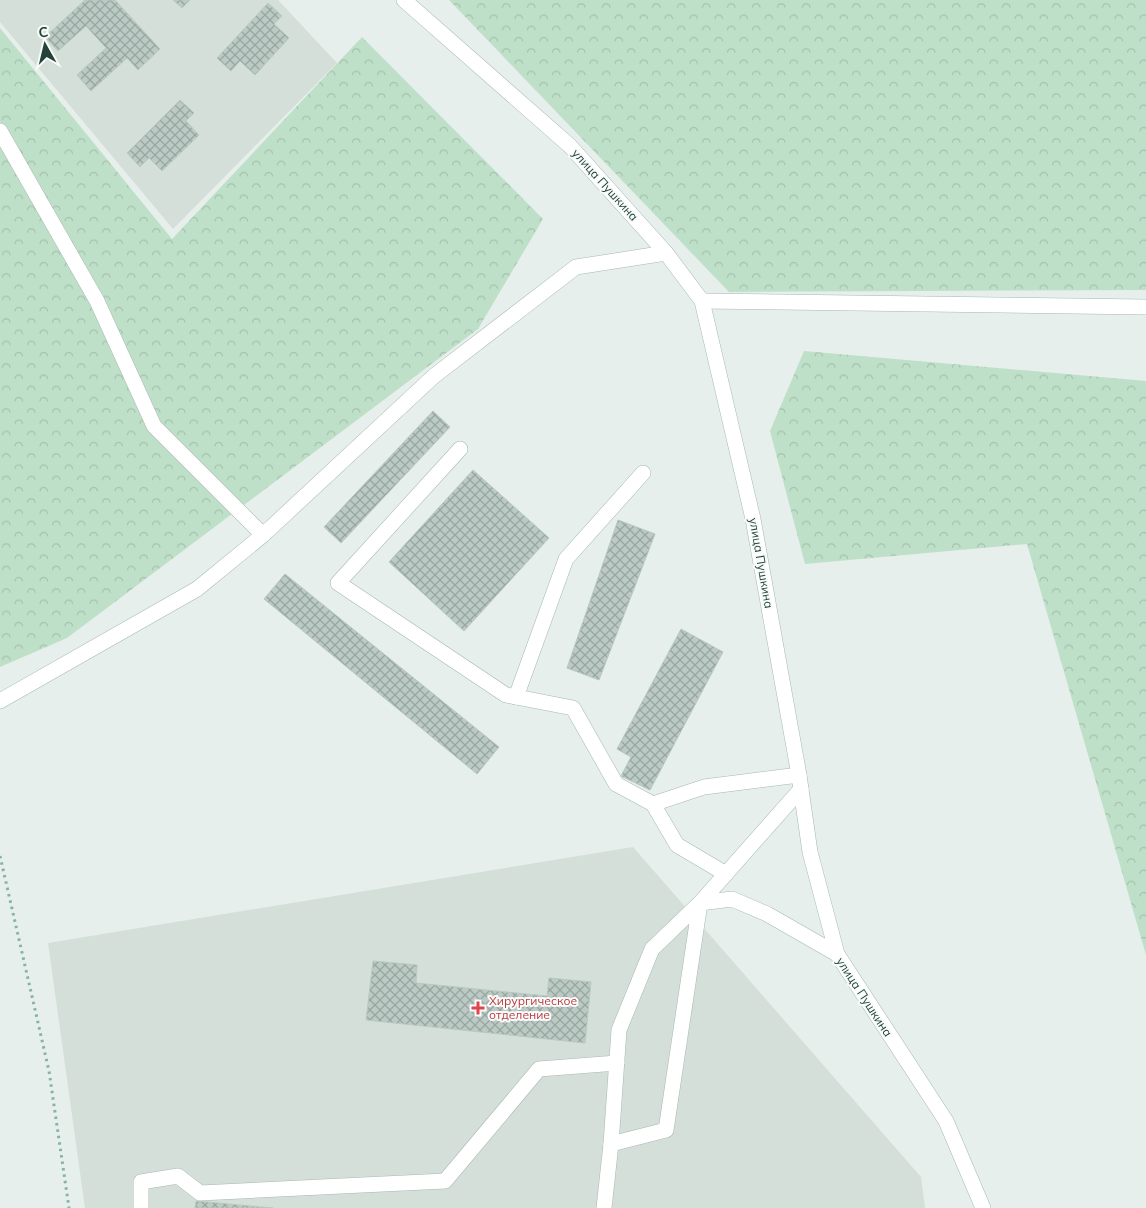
<svg xmlns="http://www.w3.org/2000/svg" width="1146" height="1208" font-family="Mulish,sans-serif">
<defs>
<pattern id="forest-crowns" width="20" height="18" patternUnits="userSpaceOnUse" patternTransform="scale(1.25)"><rect width="20" height="18" fill="#bfe0c8"/><path d="M2 6a3 3 0 1 1 6 0M12 15a3 3 0 1 1 6 0" fill="none" stroke="#a4c1ad"/></pattern>
<pattern id="building-cross-hatch" width="8" height="8" patternUnits="userSpaceOnUse" patternTransform="scale(1.25)"><rect width="8" height="8" fill="#bbcac4"/><path d="M0 0l8 8M0 8l8-8" fill="none" stroke="#98a6a0"/></pattern>
</defs>
<rect width="100%" height="100%" fill="#e6efeb"/>
<!-- built -->
<g fill="#d4dfda">
<polygon points="0,0 278,0 337,63 173,229 0,22"/>
<polygon points="633,847 921,1177 925,1208 85,1208 48,943"/>
</g>
<!-- forest -->
<g fill="url(#forest-crowns)">
<polygon points="449,0 1146,0 1146,290 729,292"/>
<polygon points="0,28 172,239 362,37 543,219 478,329 67,638 0,667"/>
<polygon points="804,351 1146,381 1146,955 1027,544 805,564 770,431"/>
</g>
<!-- building -->
<g fill="url(#building-cross-hatch)" stroke="#b8c9c2">
<polygon points="85,0 115,0 160,49 138,70 127,58 91,91 77,75 106,48 86,26 58,51 45,37"/>
<polygon points="173,0 190,0 182,8"/>
<polygon points="268,3 282,16 274,24 289,38 255,75 240,61 231,71 217,58"/>
<polygon points="180,100 194,113 186,121 199,135 162,171 149,158 140,167 127,153"/>
<polygon points="433,411 450,427 341,543 324,527"/>
<polygon points="473,470 549,538 464,631 389,562"/>
<polygon points="618,520 655,534 599,680 567,668"/>
<polygon points="285,574 499,747 477,774 264,599"/>
<polygon points="681,629 723,652 650,790 621,776 631,757 617,749"/>
<polygon points="373,961 417,965 416,983 547,996 549,978 591,982 585,1043 366,1020"/>
<polygon points="196,1201 273,1208 195,1208"/>
</g>
<g fill="none" stroke-linecap="round" stroke-linejoin="round">
<defs>
<g id="minor">
<polyline points="404,0 570,146 666,253 702,301 753,519 799,775 810,852 837,954 946,1121 983,1208"/>
<polyline points="0,131 97,301 154,426 263,535"/>
<polyline points="702,301 1146,307"/>
<polyline points="460,449 338,583 506,695 573,708 616,784 653,804"/>
<polyline points="516,697 566,559 643,473"/>
<polyline points="0,701 197,589 263,535 434,376 576,267 666,253"/>
<polyline points="801,789 700,903 732,899 767,914 837,954"/>
<polyline points="726,874 677,845 653,804 704,787 799,775"/>
<polygon points="700,903 666,1130 611,1144 619,1030 652,949"/>
<polyline points="141,1208 141,1182 178,1176 200,1193 445,1181 539,1069 617,1063"/>
<polyline points="604,1208 611,1144"/>
</g>
</defs>
<!-- minor casing -->
<use href="#minor" stroke="#a8b8b2" stroke-width="16"/>
<!-- path -->
<polyline stroke="#86b3a5" stroke-width="3" stroke-dasharray="2.5 4" stroke-linecap="butt" points="0,856 49,1071 69,1208"/>
<!-- minor -->
<use href="#minor" stroke="#fff" stroke-width="15"/>
</g>
<!-- markers -->
<path fill="#e0444e" stroke="#f7fbf9" stroke-width="2" d="M475.5 1000.5h5v5h5v5h-5v5h-5v-5h-5v-5h5z"/>
<g text-anchor="middle" stroke-width="4" stroke-linejoin="round" paint-order="stroke">
<!-- street labels -->
<g font-size="12" fill="#24423a" stroke="#f7fbf9">
<text transform="translate(605 185) rotate(48)" y="4">улица Пушкина</text>
<text transform="translate(761 563) rotate(80)" y="4">улица Пушкина</text>
<text transform="translate(864 997) rotate(57)" y="4">улица Пушкина</text>
</g>
<!-- health labels -->
<g font-size="12" fill="#be3a42" stroke="#f7fbf9" text-anchor="start">
<text x="489" y="1005">Хирургическое<tspan x="489" dy="14">отделение</tspan></text>
</g>
</g>
<!-- north arrow -->
<g transform="translate(45 45) rotate(352)" stroke="#f7fbf9" stroke-width="4" paint-order="stroke">
<path d="M0-4L9 19L0 12L-9 19Z" fill="#24423a"/>
<text y="-8" font-size="14" font-weight="bold" text-anchor="middle" fill="#24423a">С</text>
</g>
</svg>
